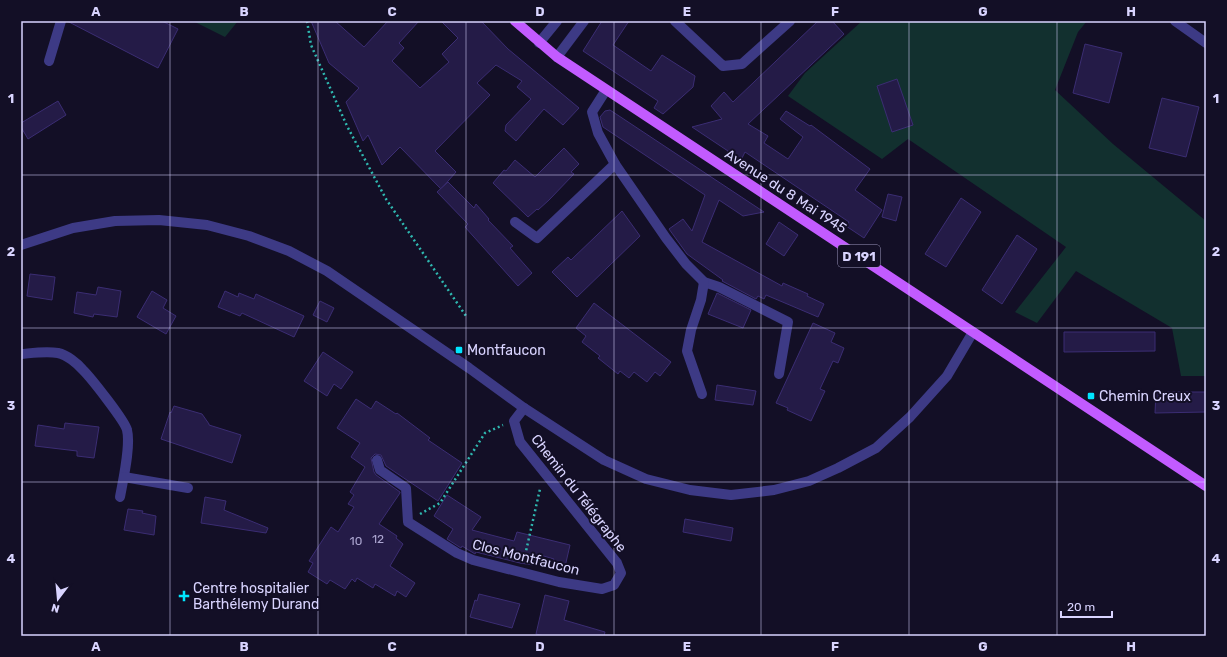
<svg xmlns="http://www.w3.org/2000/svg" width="1227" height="657" font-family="Rubik,sans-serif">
<rect width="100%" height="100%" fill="#130f26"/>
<!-- green -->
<g fill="#12302f">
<polygon points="193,21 238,21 225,37"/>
<polygon points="862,21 1087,21 1078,32 1055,90 1113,144 1206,221 1206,376 1181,376 1172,328 1076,271 1037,323 1015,312 1066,247 908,139 882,159 788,96 805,73"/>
</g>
<!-- building -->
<g fill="#241b47" stroke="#3b2d73">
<polygon points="67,21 162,21 178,29 158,68"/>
<polygon points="311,21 335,21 364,47 388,21 419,21 399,43 404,48 392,61 420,88 449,62 442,54 458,38 441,21 481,21 508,49 579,108 563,125 544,109 516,141 505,131 506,125 531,99 517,87 522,81 496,65 477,83 490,95 435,151 456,172 441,189 400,147 382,165 368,135 363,141 346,102 359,88 329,63"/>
<polygon points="602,21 629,21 613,45 651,71 662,55 695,76 693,87 663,114 654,108 658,101 583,51"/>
<polygon points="818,21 832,21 844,34 748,124 768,136 764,143 788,159 803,137 780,119 786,111 810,126 811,125 870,169 855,190 882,210 864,238 846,226 849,222 745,152 741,160 727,153 728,151 692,127 722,119 711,106 724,92 733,102"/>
<polygon points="1085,44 1122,53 1109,103 1073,93"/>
<polygon points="897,79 913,125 892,132 877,86"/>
<polygon points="1162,98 1199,107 1186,157 1149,148"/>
<polygon points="58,101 66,115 28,139 21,127 21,123"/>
<polygon points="610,110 764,212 743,216 719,200 702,242 782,286 783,283 808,294 807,296 824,304 818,317 766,295 764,299 758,296 756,299 722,281 723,280 687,254 669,229 683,219 692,231 705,195 603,127 600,117 605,111"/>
<polygon points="564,148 579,164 571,172 574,174 549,200 538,210 537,209 528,217 493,183 504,170 506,171 515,160 535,177"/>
<polygon points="448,182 474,208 476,204 489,219 488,220 513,246 510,248 532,273 518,286 465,227 468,224 437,192"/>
<polygon points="888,194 902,197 896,221 882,217"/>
<polygon points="961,198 981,212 946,267 925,254"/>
<polygon points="622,211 640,236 577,297 552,272 568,257 571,260"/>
<polygon points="779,222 798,235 784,256 766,244"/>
<polygon points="1017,235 1037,249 1002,304 982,290"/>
<polygon points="30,274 55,277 52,300 27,296"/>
<polygon points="98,287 121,291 117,317 94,314 93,317 74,313 77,292 96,295"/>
<polygon points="152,291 167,300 163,308 176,316 166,334 137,317"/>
<polygon points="225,291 238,297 239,293 254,299 256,294 304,316 294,337 242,313 240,316 218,307"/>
<polygon points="717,293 751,310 743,328 708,314"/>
<polygon points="320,301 334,308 327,322 313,315"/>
<polygon points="594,303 671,362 660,376 655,372 647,382 634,372 629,378 620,371 618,374 598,358 600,356 582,342 586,336 576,328"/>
<polygon points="813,323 835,333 831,342 844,348 838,363 833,361 820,389 825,391 811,421 787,410 788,408 776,403"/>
<polygon points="1064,332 1155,332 1155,351 1064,352"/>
<polygon points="323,352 353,372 341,389 334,384 327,396 304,381"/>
<polygon points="717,385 756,391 753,405 715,400"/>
<polygon points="1156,392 1206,392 1206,412 1155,413"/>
<polygon points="356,399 371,409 376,401 396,414 397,413 430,438 428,440 462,463 438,501 386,466 381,455 375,454 371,458 374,472 376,475 400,492 400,493 379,524 397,536 396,538 403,544 390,566 415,583 406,597 397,591 395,596 375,584 373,588 357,578 355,582 352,579 345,589 330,580 327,584 308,572 313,563 309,561 331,527 338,532 354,507 348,504 354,495 350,492 365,467 351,457 360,443 337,428"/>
<polygon points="174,406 202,414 209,424 209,425 241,435 232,463 161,439 170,412 171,413"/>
<polygon points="65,423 99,427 94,458 77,456 77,451 35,446 38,425 64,429"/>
<polygon points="447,495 481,517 472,530 514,541 517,532 570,545 564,571 552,568 554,559 537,554 533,565 520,563 476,552 475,554 462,546 461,548 447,539 453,529 434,516"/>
<polygon points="205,497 226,501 224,510 268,528 266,533 201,523"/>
<polygon points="128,509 143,511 142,513 156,516 154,535 124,530"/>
<polygon points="685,519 733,528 731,541 683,532"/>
<polygon points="479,594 520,604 512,628 470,617 475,600 477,601"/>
<polygon points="545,595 569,601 564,620 605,632 604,636 545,636 536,634"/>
</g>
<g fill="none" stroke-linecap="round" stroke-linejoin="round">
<!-- path -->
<g stroke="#2fb8b0" stroke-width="2.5" stroke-dasharray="2 3" stroke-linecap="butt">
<polyline points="307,21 311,45 347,126 386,199 466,316"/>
<polyline points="420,514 440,503 485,433 503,425"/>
<polyline points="524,560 540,489"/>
</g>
<!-- minor -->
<g stroke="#3d3a85" stroke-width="10">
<polyline points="675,21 723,66 742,64 790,21"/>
<polyline points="1175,21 1206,43"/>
<polyline points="539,43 557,21"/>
<polyline points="557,57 584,21"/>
<polyline points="49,61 61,21"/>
<polyline points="615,164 666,238 686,264 704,282 719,287 788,322 779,374"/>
<polyline points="515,222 537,238 615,164 598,133 592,112 606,90"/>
<polyline points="21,245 73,228 115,221 159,220 207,225 249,236 289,251 327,271 469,368 524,408 604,460 646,479 690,490 731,495 774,490 809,481 838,468 876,448 910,417 947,376 973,332"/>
<path d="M21,354C33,353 46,351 58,353C67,355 77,363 83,370C91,378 125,421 127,430C131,446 123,480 120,497"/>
<polyline points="702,394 687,351 691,330 701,300 704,282"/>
<polyline points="377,460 380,470 406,488 408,522 457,553 473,560 559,582 602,589 614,585 621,573 617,563 520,442 514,421 524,408"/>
<polyline points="124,477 188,488"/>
</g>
<!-- major -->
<polyline stroke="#c25bff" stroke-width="10" points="515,21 557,57 1206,486"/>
</g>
<!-- grid -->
<path fill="none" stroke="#d9d4ff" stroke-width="1" stroke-opacity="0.55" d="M170,21V636M318,21V636M466,21V636M614,21V636M761,21V636M909,21V636M1057,21V636M21,175H1206M21,328H1206M21,482H1206"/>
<!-- markers -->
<g fill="#00e5ff" stroke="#130f26" stroke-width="1.5">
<rect x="455" y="346" width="8" height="8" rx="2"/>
<rect x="1087" y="392" width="8" height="8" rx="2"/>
<path d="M182 590h4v4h4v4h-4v4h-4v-4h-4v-4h4z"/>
</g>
<g text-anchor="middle" stroke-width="4" stroke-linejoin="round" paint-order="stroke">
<!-- number labels -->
<g font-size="12" fill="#aca6d1">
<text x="378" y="543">12</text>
<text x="356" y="545">10</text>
</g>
<!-- shield labels -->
<rect fill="#130f26" stroke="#9e99be" stroke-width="1" x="838" y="245" width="42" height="22" rx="3"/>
<g font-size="13" font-weight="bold" fill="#d9d4ff">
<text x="859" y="261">D 191</text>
</g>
<!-- street labels -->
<g font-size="14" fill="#d9d4ff" stroke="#130f26">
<text transform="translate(786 191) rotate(33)" y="5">Avenue du 8 Mai 1945</text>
<text transform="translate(579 493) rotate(52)" y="5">Chemin du Télégraphe</text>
<text transform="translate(526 557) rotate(14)" y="5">Clos Montfaucon</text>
</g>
<!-- poi labels -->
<g font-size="14" fill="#d9d4ff" stroke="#130f26" text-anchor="start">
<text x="467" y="355">Montfaucon</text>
<text x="1099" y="401">Chemin Creux</text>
<text x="193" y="593">Centre hospitalier<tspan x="193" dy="16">Barthélemy Durand</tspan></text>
</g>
</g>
<!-- border -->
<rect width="1227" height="657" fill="none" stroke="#130f26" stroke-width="44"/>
<!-- north arrow -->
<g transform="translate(58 599) rotate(196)" stroke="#130f26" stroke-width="3" paint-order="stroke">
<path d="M0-3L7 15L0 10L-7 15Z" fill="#d9d4ff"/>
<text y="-6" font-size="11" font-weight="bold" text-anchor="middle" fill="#d9d4ff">N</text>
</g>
<!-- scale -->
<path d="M1061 611v6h51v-6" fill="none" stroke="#d9d4ff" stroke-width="2"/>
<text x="1067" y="611" font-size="12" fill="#d9d4ff" stroke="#130f26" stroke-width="3" paint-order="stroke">20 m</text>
<rect x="22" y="22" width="1183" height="613" fill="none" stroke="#d9d4ff" stroke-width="1.5"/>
<g font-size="13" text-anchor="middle" font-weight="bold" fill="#d9d4ff">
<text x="96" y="16">A</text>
<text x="244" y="16">B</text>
<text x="392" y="16">C</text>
<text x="540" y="16">D</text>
<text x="687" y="16">E</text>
<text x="835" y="16">F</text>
<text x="983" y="16">G</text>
<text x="1131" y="16">H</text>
<text x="11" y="103">1</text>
<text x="1216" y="103">1</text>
<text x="11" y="256">2</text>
<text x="1216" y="256">2</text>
<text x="11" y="410">3</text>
<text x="1216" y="410">3</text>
<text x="11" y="563">4</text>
<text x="1216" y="563">4</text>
<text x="96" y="651">A</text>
<text x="244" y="651">B</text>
<text x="392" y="651">C</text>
<text x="540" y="651">D</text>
<text x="687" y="651">E</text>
<text x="835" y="651">F</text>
<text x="983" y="651">G</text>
<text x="1131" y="651">H</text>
</g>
</svg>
